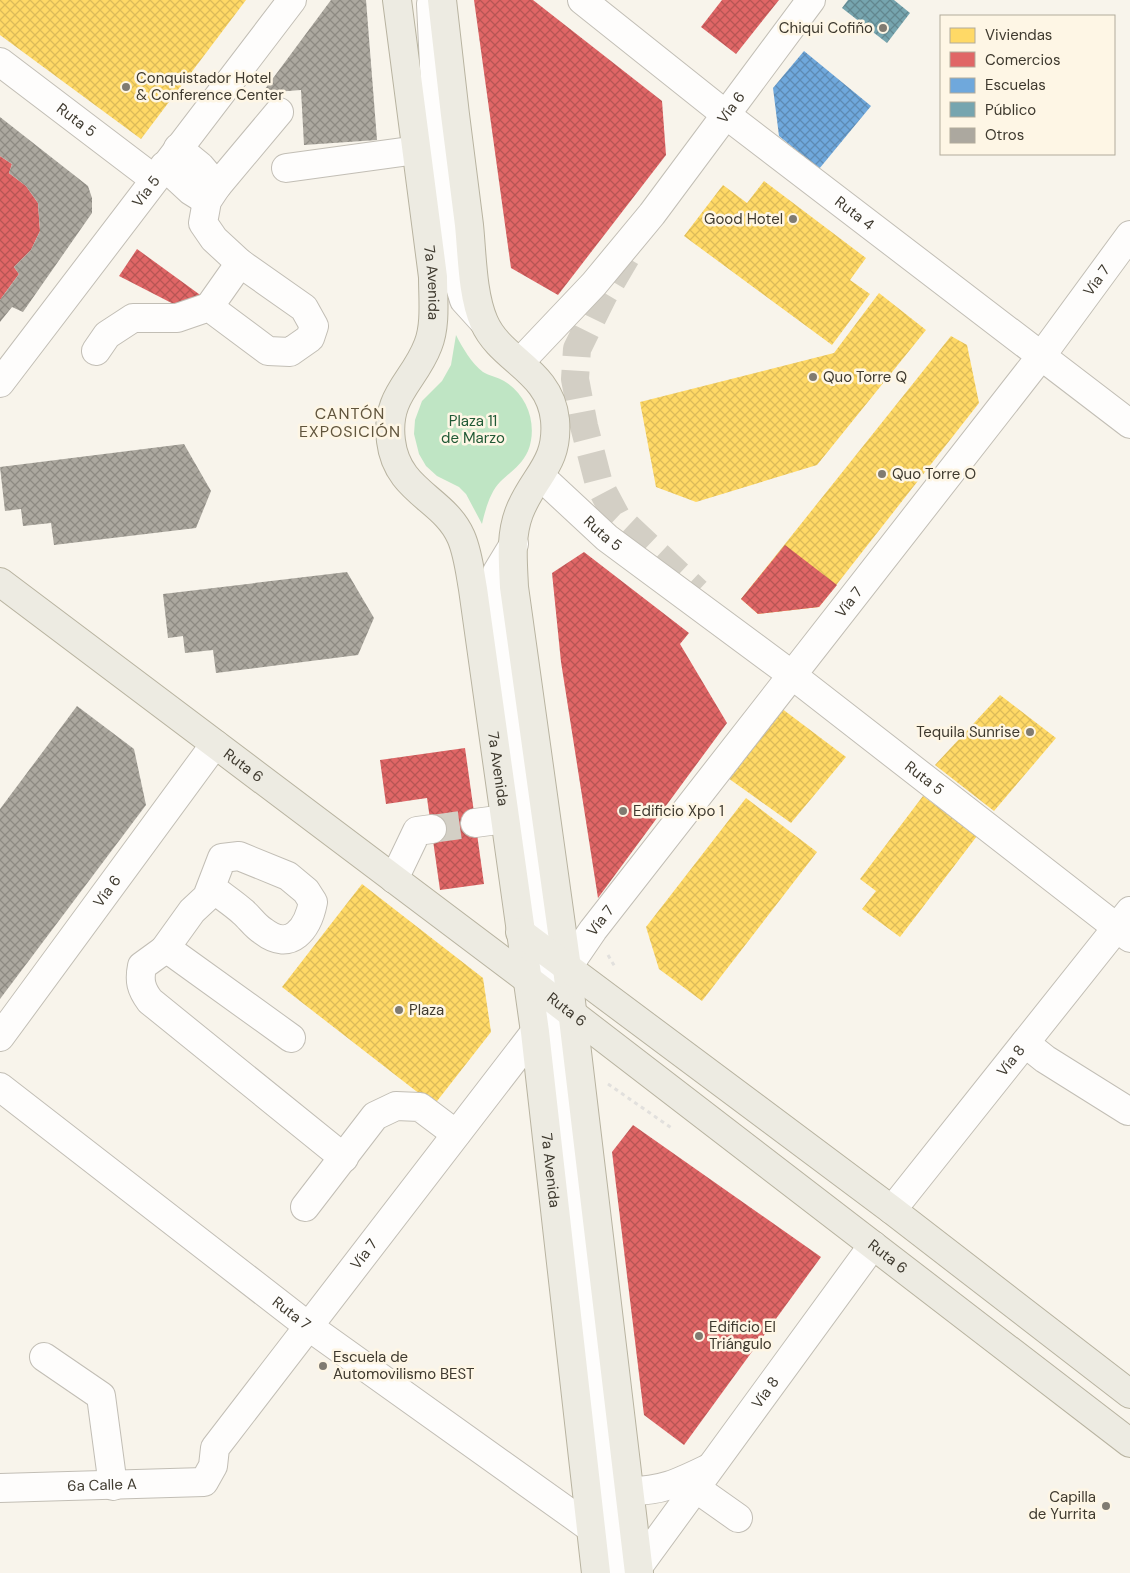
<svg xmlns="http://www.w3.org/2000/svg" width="1130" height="1573" font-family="'DM Sans',sans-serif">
<defs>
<pattern id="homes-cross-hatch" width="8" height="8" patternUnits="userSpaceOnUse" patternTransform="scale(1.25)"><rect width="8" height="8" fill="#ffd966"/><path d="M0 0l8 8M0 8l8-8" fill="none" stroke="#dcbb59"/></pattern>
<pattern id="shops-cross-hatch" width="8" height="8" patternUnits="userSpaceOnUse" patternTransform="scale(1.25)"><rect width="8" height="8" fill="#e06666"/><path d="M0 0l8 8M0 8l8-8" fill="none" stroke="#b75554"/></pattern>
<pattern id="schools-cross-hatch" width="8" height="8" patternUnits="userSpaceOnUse" patternTransform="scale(1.25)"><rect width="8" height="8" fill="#6fa8dc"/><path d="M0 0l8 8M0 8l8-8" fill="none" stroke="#5d8ab3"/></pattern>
<pattern id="public-cross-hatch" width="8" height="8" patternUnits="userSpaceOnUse" patternTransform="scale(1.25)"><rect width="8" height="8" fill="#76a5af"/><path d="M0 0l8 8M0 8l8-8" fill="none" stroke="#62878f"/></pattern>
<pattern id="building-cross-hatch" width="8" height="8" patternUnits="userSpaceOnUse" patternTransform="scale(1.25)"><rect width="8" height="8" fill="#aca89f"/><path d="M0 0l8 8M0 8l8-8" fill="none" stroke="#8d8a82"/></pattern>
</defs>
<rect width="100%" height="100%" fill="#f8f4eb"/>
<!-- green -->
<path fill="#bfe5c4" d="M456,335C462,347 472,364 483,372C489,376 498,377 504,381C528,395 538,426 528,451C521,466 511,471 500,482C490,492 485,511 482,524L466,494L459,487L437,476L426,466L419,454L414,434L415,420L422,401L442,381L451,365Z"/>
<!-- homes -->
<g fill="url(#homes-cross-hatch)">
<polygon points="0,0 246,0 141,139 0,35"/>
<polygon points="764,181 866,258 850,280 870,294 832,345 684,236 723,185 747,203"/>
<polygon points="879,293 926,330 817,465 696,502 656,487 640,402 834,353"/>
<polygon points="951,336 967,345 979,403 819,607 758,614 741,599"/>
<polygon points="1000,695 1056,738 994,811 935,765"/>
<polygon points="781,708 846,757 791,823 728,778"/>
<polygon points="923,796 977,836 900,937 862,909 876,891 860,879"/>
<polygon points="746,798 817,852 702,1001 659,969 646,927"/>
<polygon points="362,884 483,978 491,1032 434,1105 282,987"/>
</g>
<!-- shops -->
<g fill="url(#shops-cross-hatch)">
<polygon points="474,0 533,0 662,101 666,155 558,295 511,268"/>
<polygon points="722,0 779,0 736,54 701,27"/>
<polygon points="0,156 12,164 9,173 26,186 38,203 40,231 31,250 14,267 19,274 0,300"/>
<polygon points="137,249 203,297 191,313 119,276"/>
<polygon points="785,545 837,585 819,607 758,614 741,599"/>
<polygon points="584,552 689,633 680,644 727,723 598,898 561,662 552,573"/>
<polygon points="465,748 484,884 440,890 427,798 386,804 380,760"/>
<polygon points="633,1125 821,1257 684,1445 644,1415 612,1152"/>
</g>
<!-- schools -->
<polygon fill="url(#schools-cross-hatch)" points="804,51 871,106 819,169 779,136 773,88"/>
<!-- public -->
<polygon fill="url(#public-cross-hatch)" points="848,0 894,0 910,13 887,43 842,8"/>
<!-- building -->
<g fill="url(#building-cross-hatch)">
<polygon points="331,0 366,0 377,140 304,145 301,90 262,93"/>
<polygon points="0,117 88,186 92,198 92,213 23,312 12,307 0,322 0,300 19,274 14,267 31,250 40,231 38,203 26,186 9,173 12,164 0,156"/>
<polygon points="184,444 211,491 196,528 54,545 51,523 23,526 21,509 5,511 0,467"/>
<polygon points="347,572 374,618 358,655 216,673 213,650 185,653 183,636 168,638 163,594"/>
<polygon points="77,706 134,749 146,805 0,999 0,809"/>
</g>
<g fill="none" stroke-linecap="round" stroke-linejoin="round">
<!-- minor-tunnel -->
<g stroke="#d3cfc5" stroke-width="28" stroke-dasharray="28 14" stroke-linecap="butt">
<polyline points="626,257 603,296 577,349 575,379 584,426 599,484 616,516 697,592"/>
<polyline points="432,829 475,823"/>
</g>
<defs>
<g id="minor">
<path id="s1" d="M582,0L725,114L1130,424"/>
<polyline points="431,4 437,127 456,274 464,300 483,321"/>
<path id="s2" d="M0,62L154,179"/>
<polyline points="178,148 200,166 217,186"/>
<polyline points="164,166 191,191 207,201"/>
<polyline points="286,168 417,150"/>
<polyline points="209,307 240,263"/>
<polyline points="96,351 107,335 133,318 177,318 209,307 268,351 290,352 310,338 314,326 304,308 240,263 214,239 203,223 207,201 217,186 279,112"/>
<path id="s3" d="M520,362L594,284L652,214L811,0"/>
<path id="s4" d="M0,383L292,0"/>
<path id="s5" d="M540,478L550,485L607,538L792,675L1130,938"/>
<polyline points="514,544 497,572 495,588 548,995 618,1573"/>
<polyline points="475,823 505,819"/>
<polyline points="394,879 417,831 432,829"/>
<path d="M164,950L192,911L207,897L222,858L239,856L288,876L306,891L313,902C308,928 291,953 263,931C255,926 250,918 243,912C233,903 222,896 212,888"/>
<path id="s6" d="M567,968L593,930L1042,355L1130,235"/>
<path id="s7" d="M0,1037L215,744"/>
<path d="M291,1038L173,953L164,950L142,966C139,981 141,989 150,1001L344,1158"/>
<polyline points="1025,1043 1045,1059 1128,1111"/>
<path id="s8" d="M0,1087L308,1326L592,1529"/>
<polyline points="305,1207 375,1116 396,1106 420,1107 456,1134"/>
<path id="s9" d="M892,1210L1130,911"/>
<polyline points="44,1357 101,1396 113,1486"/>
<path id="s10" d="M0,1488L204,1482L213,1466L215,1448L535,1032"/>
<polyline points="697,1489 738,1518"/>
<path d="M630,1491C663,1491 680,1482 709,1468"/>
<path id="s11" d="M638,1567L873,1245"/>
</g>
<g id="major">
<path id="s12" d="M397,0L433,277C433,299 436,325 428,345C414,382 385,395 391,441C397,492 444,498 461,537C468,553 470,572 473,589L535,1032L596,1573"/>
<path d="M442,0C450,75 459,150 469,225C472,254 472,295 484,322C501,361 550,370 555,420C559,465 533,476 519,513C510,537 513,563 514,587L567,968L639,1573"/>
<path id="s13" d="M0,582L527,979L1130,1443"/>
<polyline points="520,932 892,1210 1130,1394"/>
</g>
</defs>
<!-- minor casing -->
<use href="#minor" stroke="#c2beb5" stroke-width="30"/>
<!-- major casing -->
<use href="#major" stroke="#b8b3a0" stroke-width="30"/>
<!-- path -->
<g stroke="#e2e0dd" stroke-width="3" stroke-dasharray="4 4" stroke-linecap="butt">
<polyline points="608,955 615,967"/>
<polyline points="608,1084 673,1129"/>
</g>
<!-- minor -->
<use href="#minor" stroke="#fefdfc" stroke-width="28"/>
<!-- major -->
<use href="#major" stroke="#edebe2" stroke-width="28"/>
</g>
<!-- markers -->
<g fill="#807b71" stroke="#fef6e5" stroke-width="2">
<circle cx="883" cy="28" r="5"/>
<circle cx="126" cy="87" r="5"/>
<circle cx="793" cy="219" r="5"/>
<circle cx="813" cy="377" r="5"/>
<circle cx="882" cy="474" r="5"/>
<circle cx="1030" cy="732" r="5"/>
<circle cx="623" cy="811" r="5"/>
<circle cx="399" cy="1010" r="5"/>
<circle cx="699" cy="1336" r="5"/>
<circle cx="323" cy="1366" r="5"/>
<circle cx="1106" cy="1506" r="5"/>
</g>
<g text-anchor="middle" stroke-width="5" stroke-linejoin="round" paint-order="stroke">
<!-- poi labels -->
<g font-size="15" fill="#3f3a2f" stroke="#fef6e5" text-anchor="start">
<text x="873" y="33" text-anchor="end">Chiqui Cofiño</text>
<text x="136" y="83">Conquistador Hotel<tspan x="136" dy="17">&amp; Conference Center</tspan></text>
<text x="783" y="224" text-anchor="end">Good Hotel</text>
<text x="823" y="382">Quo Torre Q</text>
<text x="892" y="479">Quo Torre O</text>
<text x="1020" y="737" text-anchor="end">Tequila Sunrise</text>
<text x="633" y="816">Edificio Xpo 1</text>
<text x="409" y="1015">Plaza</text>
<text x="709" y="1332">Edificio El<tspan x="709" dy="17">Triángulo</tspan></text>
<text x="333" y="1362">Escuela de<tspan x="333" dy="17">Automovilismo BEST</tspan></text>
<text x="1096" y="1502" text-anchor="end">Capilla<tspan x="1096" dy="17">de Yurrita</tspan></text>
</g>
<!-- street labels -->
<g font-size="15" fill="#3f3a2f" stroke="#fef6e5">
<text dy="5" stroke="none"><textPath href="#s3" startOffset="331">Vía 6</textPath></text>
<text dy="5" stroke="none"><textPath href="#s2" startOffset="96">Ruta 5</textPath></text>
<text dy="5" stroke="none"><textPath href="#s4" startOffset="241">Vía 5</textPath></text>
<text dy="5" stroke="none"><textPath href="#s1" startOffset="346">Ruta 4</textPath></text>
<text dy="5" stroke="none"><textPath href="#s6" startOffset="868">Vía 7</textPath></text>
<text dy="5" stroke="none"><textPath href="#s12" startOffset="285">7a Avenida</textPath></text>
<text dy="5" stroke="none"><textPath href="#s5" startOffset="84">Ruta 5</textPath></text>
<text dy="5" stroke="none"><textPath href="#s6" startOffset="462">Vía 7</textPath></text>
<text dy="5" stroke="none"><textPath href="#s13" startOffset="305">Ruta 6</textPath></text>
<text dy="5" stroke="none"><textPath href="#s12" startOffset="810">7a Avenida</textPath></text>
<text dy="5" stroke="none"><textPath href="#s5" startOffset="488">Ruta 5</textPath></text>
<text dy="5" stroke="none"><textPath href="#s7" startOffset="181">Vía 6</textPath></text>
<text dy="5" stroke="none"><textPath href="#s6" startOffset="58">Vía 7</textPath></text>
<text dy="5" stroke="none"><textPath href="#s13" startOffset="710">Ruta 6</textPath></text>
<text dy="5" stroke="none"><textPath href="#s9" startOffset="191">Vía 8</textPath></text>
<text dy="5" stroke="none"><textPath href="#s12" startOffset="1215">7a Avenida</textPath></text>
<text dy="5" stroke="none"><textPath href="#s10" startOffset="485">Vía 7</textPath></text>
<text dy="5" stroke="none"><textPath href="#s13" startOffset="1115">Ruta 6</textPath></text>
<text dy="5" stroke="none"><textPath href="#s8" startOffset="369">Ruta 7</textPath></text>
<text dy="5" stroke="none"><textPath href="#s11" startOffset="216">Vía 8</textPath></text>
<text dy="5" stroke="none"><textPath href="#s10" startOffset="102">6a Calle A</textPath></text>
</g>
<!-- park labels -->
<g font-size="15" fill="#205935" stroke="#fef6e5">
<text x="473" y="426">Plaza 11<tspan x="473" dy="17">de Marzo</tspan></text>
</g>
<!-- neighbourhood labels -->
<g font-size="16" letter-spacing="1" fill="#61553d" stroke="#fef6e5">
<text x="350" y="419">CANTÓN<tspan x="350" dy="18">EXPOSICIÓN</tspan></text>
</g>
</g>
<!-- legend -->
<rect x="940" y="15" width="175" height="140" fill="#fef6e5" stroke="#b2ab9c"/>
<rect x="950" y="28" width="25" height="15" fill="#ffd966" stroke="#b2ab9c"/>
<text x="985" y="40" font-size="15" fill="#3f3a2f">Viviendas</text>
<rect x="950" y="52" width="25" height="15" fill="#e06666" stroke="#b2ab9c"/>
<text x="985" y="65" font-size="15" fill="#3f3a2f">Comercios</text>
<rect x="950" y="78" width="25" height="15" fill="#6fa8dc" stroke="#b2ab9c"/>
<text x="985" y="90" font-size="15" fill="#3f3a2f">Escuelas</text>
<rect x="950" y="102" width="25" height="15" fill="#76a5af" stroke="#b2ab9c"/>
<text x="985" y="115" font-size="15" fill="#3f3a2f">Público</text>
<rect x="950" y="128" width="25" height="15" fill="#aca89f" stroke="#b2ab9c"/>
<text x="985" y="140" font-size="15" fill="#3f3a2f">Otros</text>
</svg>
